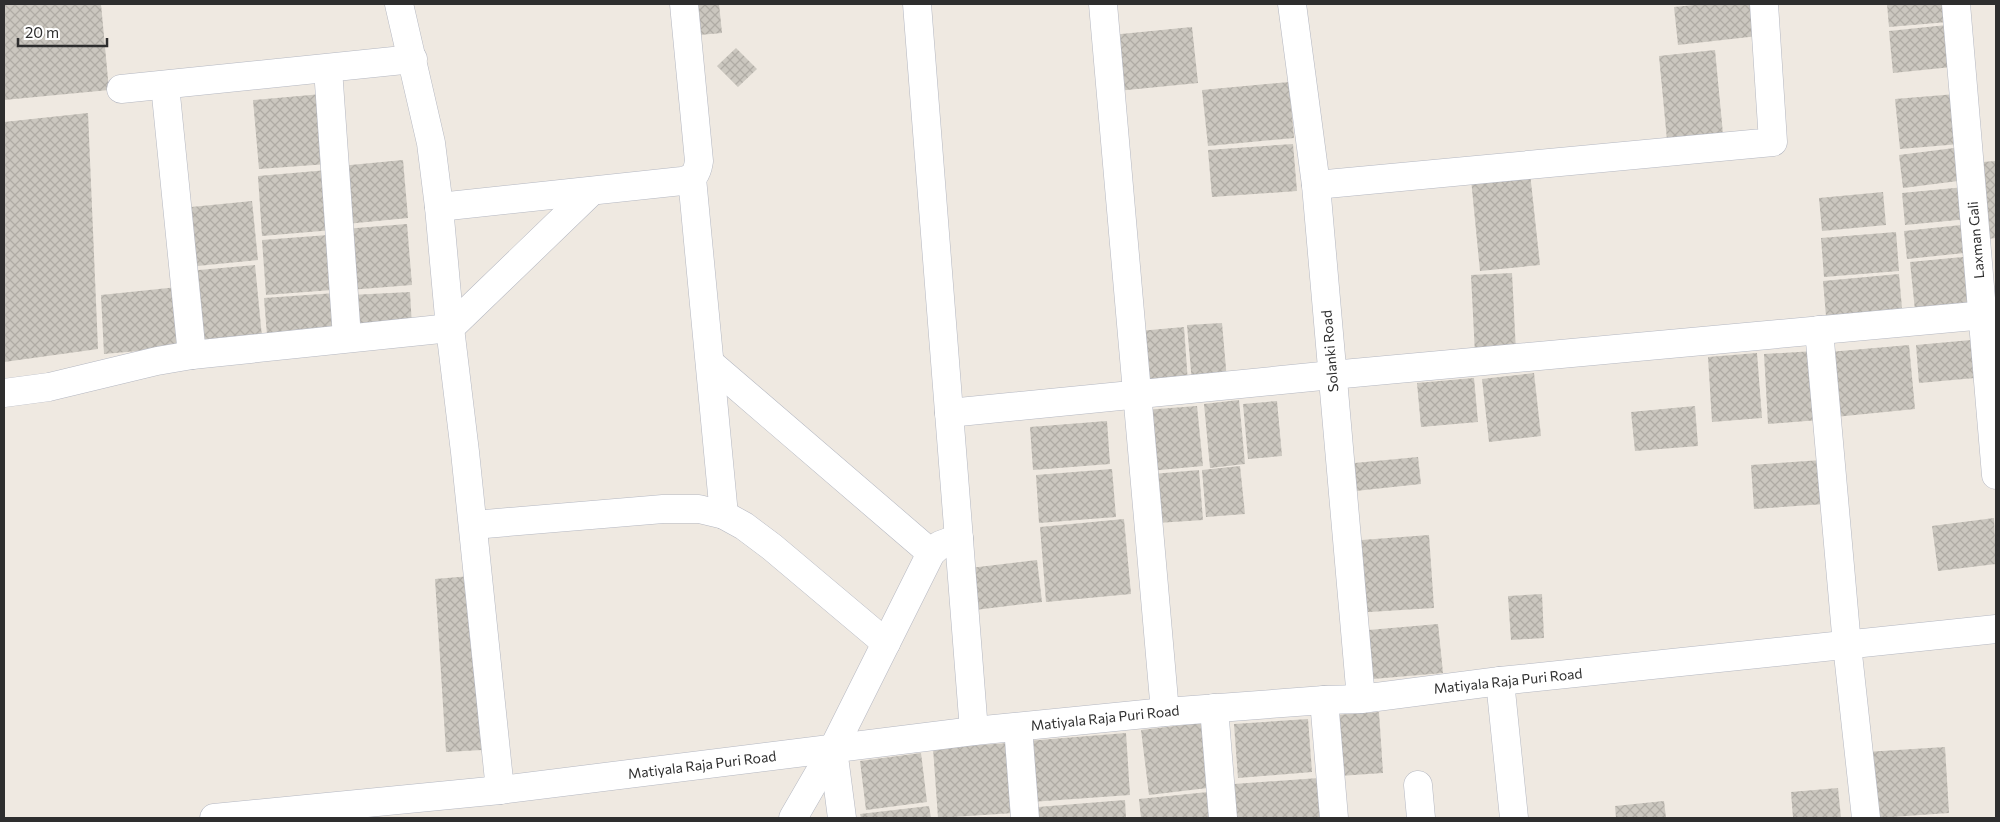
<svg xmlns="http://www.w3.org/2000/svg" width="2000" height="822" font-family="Commissioner,sans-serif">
<defs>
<pattern id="building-cross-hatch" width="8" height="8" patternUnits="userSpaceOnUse" patternTransform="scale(1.25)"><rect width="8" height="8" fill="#cbc7bf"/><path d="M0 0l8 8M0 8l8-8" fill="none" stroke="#afaba4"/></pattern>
</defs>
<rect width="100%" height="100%" fill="#efe9e1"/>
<!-- building -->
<g fill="url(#building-cross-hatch)">
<polygon points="4,4 101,4 109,90 4,100"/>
<polygon points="685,4 719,4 722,33 688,36"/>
<polygon points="1704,4 1754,4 1758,36 1678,45 1674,7"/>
<polygon points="1887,4 1946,4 1948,22 1889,27"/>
<polygon points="1947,25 1952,67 1893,73 1889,31"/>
<polygon points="1192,27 1198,83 1117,91 1111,35"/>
<polygon points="736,48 757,69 738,87 717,66"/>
<polygon points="1715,50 1723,134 1667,140 1659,56"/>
<polygon points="1289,82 1294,138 1208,146 1202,90"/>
<polygon points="322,94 328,164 259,169 253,100"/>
<polygon points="1956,94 1960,144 1900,149 1895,99"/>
<polygon points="88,113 98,349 4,362 4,122"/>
<polygon points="1293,144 1297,191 1212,197 1208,150"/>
<polygon points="1962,147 1966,180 1903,188 1899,155"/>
<polygon points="403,160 408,218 346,224 340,166"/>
<polygon points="1996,161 1996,238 1988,239 1982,162"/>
<polygon points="328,170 333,230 262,236 258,176"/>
<polygon points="1530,173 1540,265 1480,271 1471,179"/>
<polygon points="1965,187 1968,219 1905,225 1902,193"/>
<polygon points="1883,192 1886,225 1822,231 1819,198"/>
<polygon points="252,201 258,260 187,267 181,208"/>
<polygon points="407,224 412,285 349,290 344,229"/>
<polygon points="1971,224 1974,252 1907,259 1904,231"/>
<polygon points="1896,232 1899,271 1824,277 1821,238"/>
<polygon points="328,235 332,290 266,295 262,240"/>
<polygon points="1963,257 1969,315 1916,320 1910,262"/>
<polygon points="255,265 262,337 194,342 188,271"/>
<polygon points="1512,273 1516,352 1475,354 1471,275"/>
<polygon points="1899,274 1903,320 1827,328 1823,281"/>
<polygon points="178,287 182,347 104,354 101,295"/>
<polygon points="410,292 412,327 353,330 351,295"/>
<polygon points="336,293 339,329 267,335 264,298"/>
<polygon points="1222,323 1227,380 1192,383 1187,325"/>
<polygon points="1184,327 1188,383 1143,387 1139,331"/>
<polygon points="1971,340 1975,378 1919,383 1916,345"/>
<polygon points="1909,345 1915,409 1835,417 1829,352"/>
<polygon points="1815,351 1819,420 1768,424 1764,354"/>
<polygon points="1757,353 1762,418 1712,422 1708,357"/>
<polygon points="1534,373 1541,436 1489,442 1482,379"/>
<polygon points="1474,378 1478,422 1421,427 1417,383"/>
<polygon points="1239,400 1245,464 1210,468 1204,404"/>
<polygon points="1277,401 1282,456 1248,459 1243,404"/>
<polygon points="1197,406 1203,466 1149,471 1144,410"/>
<polygon points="1695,406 1698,446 1635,451 1631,412"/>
<polygon points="1107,421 1110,464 1033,470 1030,427"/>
<polygon points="1418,457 1421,484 1346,492 1344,464"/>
<polygon points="1822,460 1825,504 1754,509 1751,465"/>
<polygon points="1240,466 1245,514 1206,517 1202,470"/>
<polygon points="1112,469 1116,517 1039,523 1036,475"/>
<polygon points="1199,470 1203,520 1157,523 1153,474"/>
<polygon points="1994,518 1996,564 1938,571 1932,526"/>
<polygon points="1124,519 1131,594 1046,602 1040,527"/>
<polygon points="1429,535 1434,608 1353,613 1348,541"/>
<polygon points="1037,560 1042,602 975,610 970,568"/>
<polygon points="471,576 482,750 446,752 435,579"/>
<polygon points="1542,594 1544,638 1511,640 1508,596"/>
<polygon points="1438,624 1443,673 1361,680 1357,631"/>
<polygon points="1379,712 1383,773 1339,776 1335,715"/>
<polygon points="1308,719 1312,772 1238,778 1234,724"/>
<polygon points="1209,722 1216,787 1149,795 1141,730"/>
<polygon points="1126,733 1130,795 1031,802 1027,741"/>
<polygon points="1010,743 1014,813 938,818 933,748"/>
<polygon points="1945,747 1949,813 1878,818 1866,752"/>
<polygon points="921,753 927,802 866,810 860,761"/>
<polygon points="1319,778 1321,818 1237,818 1234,784"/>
<polygon points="1838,788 1841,818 1793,818 1791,792"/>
<polygon points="1208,792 1211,818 1141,818 1139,799"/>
<polygon points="1125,800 1126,818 1039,818 1038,807"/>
<polygon points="1664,801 1666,818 1616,818 1615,806"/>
<polygon points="929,806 931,818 861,818 860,814"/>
</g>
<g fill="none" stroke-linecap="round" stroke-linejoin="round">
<defs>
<g id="street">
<polyline points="399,4 431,143 439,207 450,328 465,452 500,790"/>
<polyline points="917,4 974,731"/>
<polyline points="1103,4 1165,712"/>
<polyline points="1292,4 1316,185 1361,699"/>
<polyline points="1956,4 1996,475"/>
<polyline points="328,69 347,338"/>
<polyline points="165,85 192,355"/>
<polyline points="121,89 413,59"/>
<polyline points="692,178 724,515"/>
<polyline points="1316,185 1773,142 1764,4"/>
<path d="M439,207L682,181C694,178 697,174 699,161L684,4"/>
<polyline points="1819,330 1847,645 1866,818"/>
<polyline points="710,363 931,553"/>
<polyline points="4,393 49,387 157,361 192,355 450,328 592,191"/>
<polyline points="949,413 1332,375 1996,314"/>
<polyline points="473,525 663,509 699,509 724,515 744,526 772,547 886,643"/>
<polyline points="1500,681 1514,818"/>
<polyline points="1324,700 1334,818"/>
<polyline points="1214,708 1223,818"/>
<polyline points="1018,727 1025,818"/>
<polyline points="833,749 842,818"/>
<polyline points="1418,785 1421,818"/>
<polyline points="214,818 500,790 974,731 1165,712 1324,700 1361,699 1500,681 1996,629"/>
<polyline points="793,818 833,749 931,553 940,545 959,538"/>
</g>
</defs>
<!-- street casing -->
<use href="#street" stroke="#b4b7c1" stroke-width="29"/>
<!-- street -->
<use href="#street" stroke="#fff" stroke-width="28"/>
</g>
<g text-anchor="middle" stroke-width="4.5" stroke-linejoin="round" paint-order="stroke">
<!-- street labels -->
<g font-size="14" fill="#2e2e2e" stroke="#fff">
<text transform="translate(1976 240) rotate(-95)" y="5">Laxman Gali</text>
<text transform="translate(1330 351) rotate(-95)" y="5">Solanki Road</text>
<text transform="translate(1508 681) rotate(-6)" y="5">Matiyala Raja Puri Road</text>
<text transform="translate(1105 718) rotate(-6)" y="5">Matiyala Raja Puri Road</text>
<text transform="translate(702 765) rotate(-7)" y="5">Matiyala Raja Puri Road</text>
</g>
</g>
<!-- border -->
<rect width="2000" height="822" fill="none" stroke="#2e2e2e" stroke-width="10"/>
<!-- scale -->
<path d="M18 38v8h89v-8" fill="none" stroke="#2e2e2e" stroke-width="2.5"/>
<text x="25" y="38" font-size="15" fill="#2e2e2e" stroke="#ffffff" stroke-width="4" paint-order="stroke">20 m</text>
</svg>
